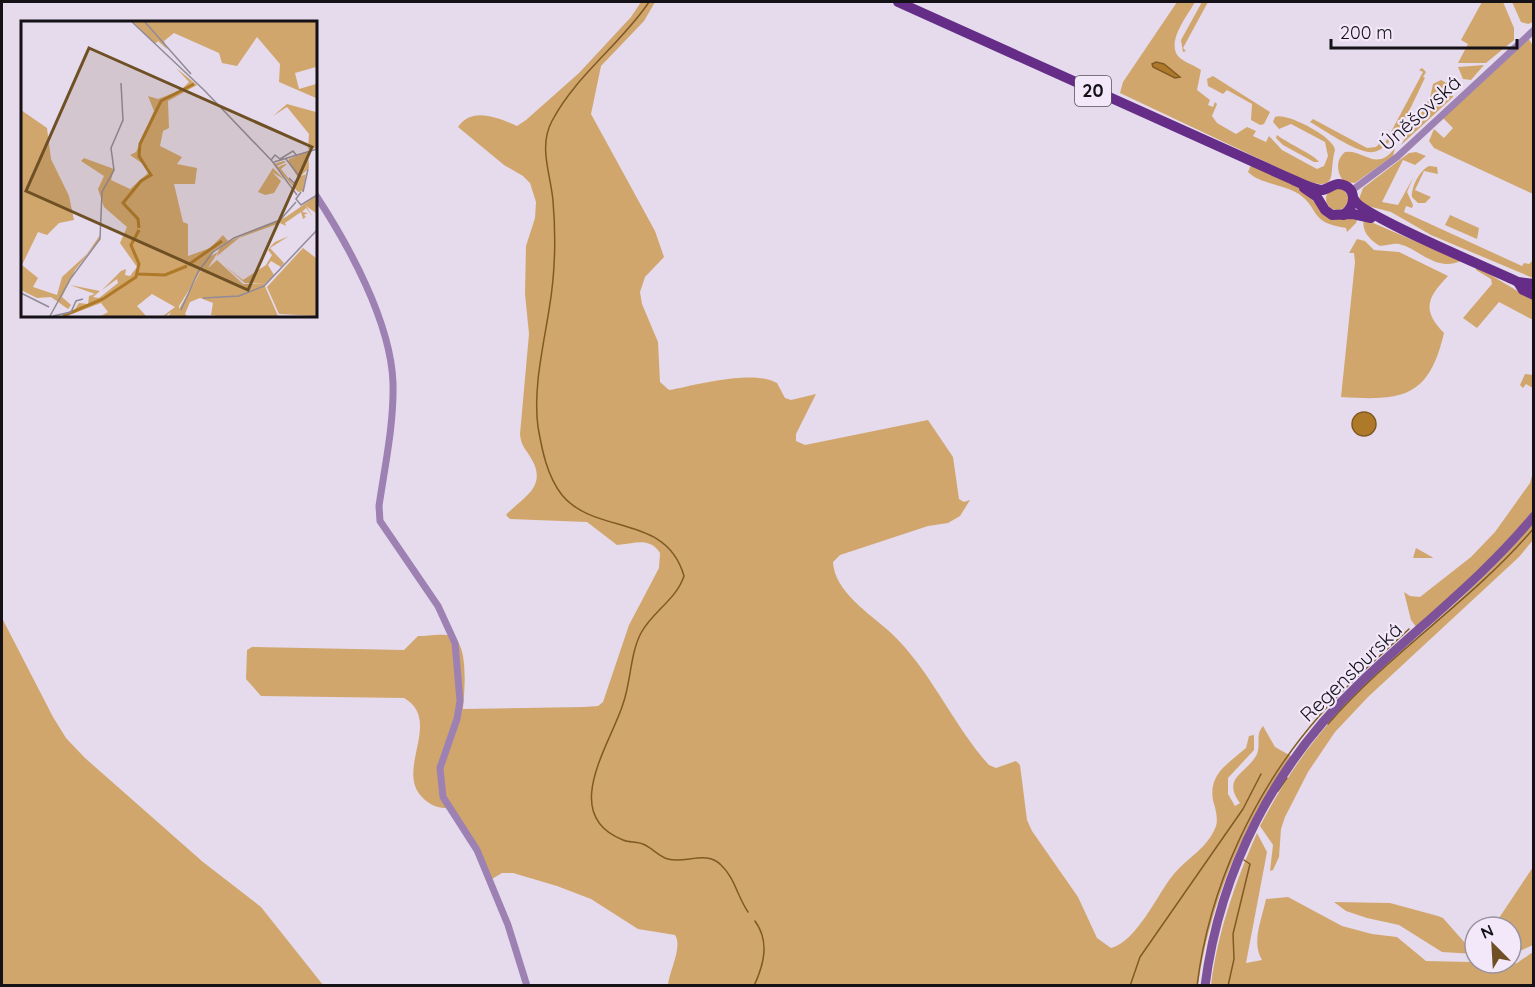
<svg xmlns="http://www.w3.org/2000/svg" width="1535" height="987" font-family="Quicksand,sans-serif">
<rect width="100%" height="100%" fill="#e5dbec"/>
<!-- green -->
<g fill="#d1a66d">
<path d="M641,2H655L644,21L601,66L591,114L655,231L664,257L645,277L640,292L642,304L658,342L660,382L669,390C696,385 753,369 777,383L785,398L791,400L816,394L796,434V441L805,445L928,420L953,457L959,499L964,502L970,500L960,516L948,523L928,526L840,555L833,562C834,591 870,614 890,632C931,670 952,724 989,765L996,768L1016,761L1020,765L1027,820L1032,831L1078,897L1097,938L1111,948C1137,941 1157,895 1173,875C1187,858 1208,848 1216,826C1218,820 1216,810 1214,804C1206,775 1228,764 1246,748L1249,736L1254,735V750L1228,778V794L1235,806L1240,803C1221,777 1247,774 1257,754C1261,744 1255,735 1263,726L1275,747L1291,756C1243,824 1210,903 1198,985H668C669,971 683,947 675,935L638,929L591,899L557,886L513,873H502L492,879L452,808C440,809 430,806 422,797C395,770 443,720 404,698L261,696L246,679L247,650L252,647L404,650L418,636C427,636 443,633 451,636C470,643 464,694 463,709L584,707L598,706L603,702L629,625L659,568L660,553C649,536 634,544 617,545L587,522L510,519L506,515C520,499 548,488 532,460C527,450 521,447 520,434L529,334L525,294L526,246L535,218L536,202L530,183L523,176L504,165L458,127C472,106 499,118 517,126L526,120L579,73L631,17Z"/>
<path d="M1177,2H1195C1188,15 1164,44 1180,58C1186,63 1194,65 1201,70L1197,90L1210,100L1208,105L1213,107L1215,102L1217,104L1212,116L1217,123L1236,134L1247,127L1256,131L1253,136L1266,142L1269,136L1282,150L1317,169L1324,166L1328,156L1325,142L1291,124L1279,129L1273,122L1275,117C1286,112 1334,137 1335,150C1328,175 1340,192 1304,180L1120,93L1123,82Z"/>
<polygon points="1202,2 1208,2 1183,48 1186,51 1183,52 1181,40"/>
<polygon points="1482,2 1503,2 1514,28 1514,40 1486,63 1458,63 1468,44 1461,40"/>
<polygon points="1512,2 1533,2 1533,22 1528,24 1521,22"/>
<polygon points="1529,39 1534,48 1533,194 1434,148 1429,141 1434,129 1444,138 1453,128 1443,118"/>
<polygon points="1484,65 1471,80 1463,79 1458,67"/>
<path d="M1422,68L1426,72L1423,77L1425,78C1415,97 1393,156 1369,152C1352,150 1326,131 1310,122L1313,119L1367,148L1376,147L1380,143L1384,145L1423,72L1419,70Z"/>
<polygon points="1213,76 1270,112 1264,124 1260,125 1251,120 1252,104 1227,90 1223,94 1208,86 1207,79"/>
<polygon points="1441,80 1454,87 1453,97 1401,145 1430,98 1433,84"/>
<path d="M1277,135C1287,143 1315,155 1319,162H1314L1283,145L1276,138Z"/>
<path d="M1395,148L1393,156L1355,183L1344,182C1337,173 1335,160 1345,152C1364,149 1376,173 1395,148Z"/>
<polygon points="1416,152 1426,156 1415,165 1403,160 1382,202 1398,205 1413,178 1407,192 1413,205 1412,208 1406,206 1404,212 1522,266 1524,263 1529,264 1533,260 1533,278 1431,235 1391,212 1364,205 1359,199 1363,188 1409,153"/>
<path d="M1251,165L1301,188L1320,208L1357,220L1356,223L1347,232L1346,228C1308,222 1321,210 1299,194C1283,184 1260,184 1248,172Z"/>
<path d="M1429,166L1437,167L1438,174L1424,171L1415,190L1431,197L1425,203H1418L1412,197C1411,187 1420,170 1429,166Z"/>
<circle cx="1337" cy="199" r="11"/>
<polygon points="1450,215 1479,228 1477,239 1445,225"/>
<path d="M1364,219L1461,261C1435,272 1420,249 1399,244C1394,243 1385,246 1380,246C1370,240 1361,231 1364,219Z"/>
<path d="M1357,239L1365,241L1374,250L1399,252L1448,276C1429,296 1420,309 1444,333C1429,398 1402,401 1341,397L1355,262L1354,253H1349Z"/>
<polygon points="1477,267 1533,300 1533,320 1499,302 1477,328 1463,318 1492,284 1491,279 1476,270"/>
<polygon points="1525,374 1533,375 1532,393 1533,388 1526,384 1523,388 1520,385"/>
<polygon points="1533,472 1532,512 1500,551 1417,628 1411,620 1404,592 1410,596 1420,597 1471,557 1495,532 1530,483"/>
<path d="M1533,522V540L1519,557L1368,697L1335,732L1308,772L1285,817L1281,829L1279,857L1273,870L1270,871L1273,845L1260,826C1281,786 1305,749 1335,716C1399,646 1474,597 1533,522Z"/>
<polygon points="1416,548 1432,557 1433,558 1413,558"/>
<polygon points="2,618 53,717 66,738 85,758 203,862 261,907 323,985 2,985"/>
<path d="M1257,833L1267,852L1246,963L1262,960C1251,942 1262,919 1266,899L1288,897L1342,926L1372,934L1397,937L1426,961L1470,962L1493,968L1517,963L1533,952V985H1211C1218,931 1235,883 1257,833Z"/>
<polygon points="1533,867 1533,945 1511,955 1511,927 1493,927"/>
<polygon points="1334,902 1390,903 1438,916 1443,918 1465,943 1475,948 1475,954 1442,952 1399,925 1367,918 1346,911"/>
</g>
<!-- water -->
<g fill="#ae7929" stroke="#805a24" stroke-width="1.5">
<polygon points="1156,62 1164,64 1180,77 1175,78 1153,67 1152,64"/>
<circle cx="1364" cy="424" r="12"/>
</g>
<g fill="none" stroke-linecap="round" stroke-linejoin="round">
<!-- stream -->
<g stroke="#805a24" stroke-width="1.5">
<path d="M649,2C621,44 576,75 552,121C538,147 551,175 553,201C556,236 555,275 549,310C543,348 533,389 538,427C542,450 547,476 562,495C596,536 666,513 684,576C676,600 653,611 641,633C630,654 631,682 623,704C610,745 559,815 623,840C630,843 638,841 645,845C653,849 660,857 668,859C685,864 707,850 721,865C735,878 737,896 748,912"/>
<path d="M1328,724C1390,652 1472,601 1534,528"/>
<polyline points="1278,791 1287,778"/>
<path d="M754,986C764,964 770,942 755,921"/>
<polyline points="1130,986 1140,957 1243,809 1261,774"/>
<path d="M1197,986C1209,887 1255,789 1320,715C1347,684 1379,657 1409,629"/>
<polyline points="1228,986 1234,959 1233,934 1250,864 1244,860"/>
</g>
<!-- minor -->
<g stroke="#9d81b2" stroke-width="7">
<polyline points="1351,191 1397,157 1534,30"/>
<path d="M315,194C348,244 391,322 393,383C394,424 385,465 379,506L380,521L438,606L455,643L460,701L457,719L440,768L443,797L477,850L508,925L527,986"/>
</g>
<!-- secondary -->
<path stroke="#7d5299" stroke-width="9" d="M1205,986C1220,869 1275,764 1360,683C1418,627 1482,579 1534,516"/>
<!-- primary -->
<g stroke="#652d87" stroke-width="10">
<path d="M898,2L1289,178C1298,182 1311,189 1321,190C1328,190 1332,184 1339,184C1358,186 1356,208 1343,215"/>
<polyline points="1304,188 1317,197 1325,210 1332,215 1353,214 1371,218"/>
<path d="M1354,199C1359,215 1494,270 1518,282L1534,284"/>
<polyline points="1518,282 1523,290 1534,295"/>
</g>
</g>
<g text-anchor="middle" stroke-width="4.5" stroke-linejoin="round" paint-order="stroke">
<!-- shield labels -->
<rect fill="#f2e8fa" stroke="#57525b" stroke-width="1.5" x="1075" y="76" width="36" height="30" rx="4.5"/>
<g font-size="18" font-weight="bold" fill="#141117">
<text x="1093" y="97">20</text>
</g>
<!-- street labels -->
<g font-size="20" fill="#141117" stroke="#f2e8fa">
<text transform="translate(1420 113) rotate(-42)" y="7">Úněšovská</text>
<text transform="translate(1351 672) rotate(-44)" y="7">Regensburská</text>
</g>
</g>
<!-- overview -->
<g transform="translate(21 21)">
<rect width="296" height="296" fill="#e5dbec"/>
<path d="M111,0H295V46L274,52L278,68L295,63V77L258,61L259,43L236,16L216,45L201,42L198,32L153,12L143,20L146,28L137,20L134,23ZM155,47L176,64L147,80L148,107L142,110L139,125L161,136L156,143L176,147L174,163H153L162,201L167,203V235L189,227L202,214L207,220L192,230L158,285V288L188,236L197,231L187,247L196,239L222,263H243L257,295H197L190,294L192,282L179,277L169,281L164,293L166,295H148L150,291L145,295H142L154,286L131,273L116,285L125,295H80L87,291L80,282L51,293L58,282L67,283L68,275L74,273L49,264L79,270L72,276L78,277L97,262L96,258L81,269L100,250L105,248L104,254L109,255L116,246L99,222L106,206L83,186L77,168L83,155L60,140L63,137L93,148L90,159L109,168L127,152L128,147L109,134L115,131L133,90L127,75L137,78L160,69L168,61ZM266,83L295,91V127L287,128L288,113L266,86L252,95ZM0,89L26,107L30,138L48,175L53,199L38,202L26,214L17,211L1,244L17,257L12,266L36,274L41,256L66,233L79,214V218L54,249L41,276L50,284L47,288L30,276L16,277L0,269ZM287,131L288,147L280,155L285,153L282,170L277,171L253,143L263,140L265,141L256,145L258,146L261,144H262L264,143H266L260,148L272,163L278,158L267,141L268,138ZM252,147L264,159L251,151L260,160L253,172L244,174L237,171ZM295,175V192L285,185L292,196L285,187L281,191L287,192L283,194L285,196L282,198L280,191L264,202L265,205L259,202L218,217L196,235L198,228L207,221L265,196ZM268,215L249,227L263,242L260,246L250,240L247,244L253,254L244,263L224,262L203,244L222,259L245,244L251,234L247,229L250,225L254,221ZM282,227L295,237V295L258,293L246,266Z" fill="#d1a66d"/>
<path fill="none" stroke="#ae7929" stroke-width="3" d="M118,207L117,198L102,182L120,160L130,154L118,135L119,123L140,80L173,63M167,244L201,220M117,253L144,254L166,245M42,295L82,278L115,256L118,243L110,224L118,209"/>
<path fill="none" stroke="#918a97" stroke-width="1.5" d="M110,0L183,69L251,140L276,174M123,0L170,53M265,138L279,156L273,162L268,157M250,139L254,134L259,138L272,130L276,135M253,141L296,128M280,171L275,178L280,184L296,174M282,171L287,148M0,272L28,286M182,277L218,275L243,265L296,209M160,289L177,251L192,231L213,217L259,199L275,181M29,295L50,257L79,218L81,171L93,149L90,127L102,99L100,62M32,295L50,291L55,280L62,278"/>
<path fill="#6f5025" fill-opacity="0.15" stroke="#6f5025" stroke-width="3" d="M68,27L291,126L227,269L5,170Z"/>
<rect width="296" height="296" fill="none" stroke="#141117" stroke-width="3"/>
</g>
<!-- border -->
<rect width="1535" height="987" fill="none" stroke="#141117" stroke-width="6"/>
<!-- north arrow -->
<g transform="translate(1493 945) rotate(336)"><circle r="28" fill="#f2e8fa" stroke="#99929f" stroke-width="1.5"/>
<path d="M0-4.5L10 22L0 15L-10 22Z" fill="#6f5025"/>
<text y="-9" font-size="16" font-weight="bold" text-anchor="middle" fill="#141117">N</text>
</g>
<!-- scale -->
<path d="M1331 39v9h186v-9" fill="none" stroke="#141117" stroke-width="3"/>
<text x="1340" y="39" font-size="18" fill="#141117" stroke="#f2e8fa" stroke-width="4.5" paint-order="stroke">200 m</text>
</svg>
